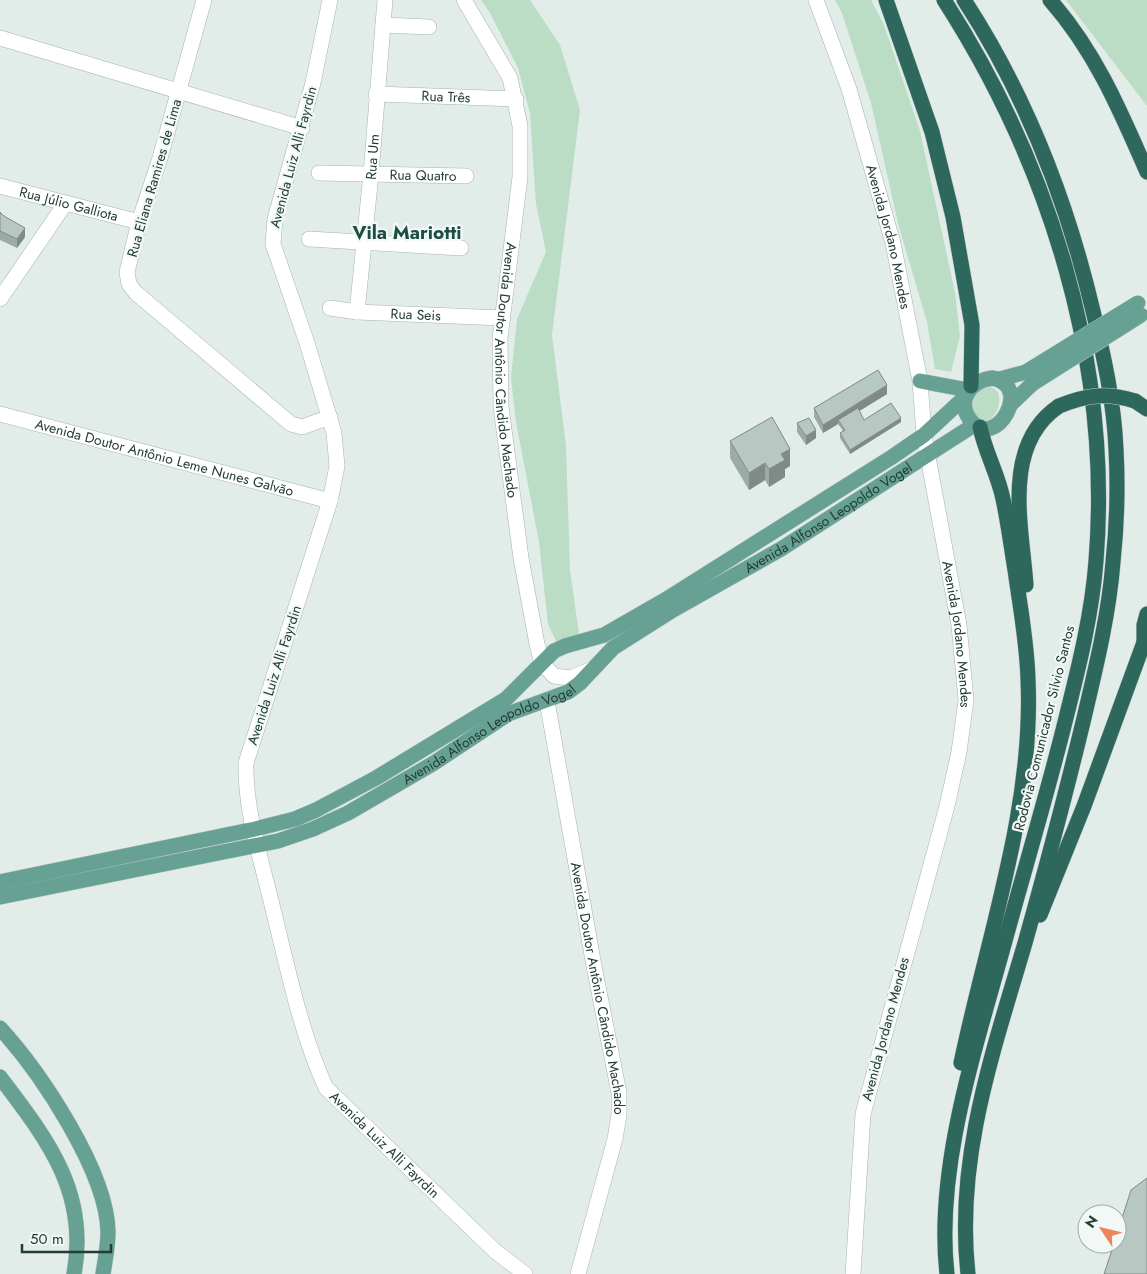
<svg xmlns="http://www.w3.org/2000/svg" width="1147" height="1274" font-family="Jost,sans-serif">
<rect width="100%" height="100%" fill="#e2ece8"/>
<!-- green -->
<g fill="#bbddc5">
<polygon points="481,0 530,0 560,45 580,110 552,335 566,446 570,570 579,634 568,645 558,645 548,624 539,542 516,422 511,378 517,319 546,252 536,204 530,113 518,68 490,13"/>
<polygon points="835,0 871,0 884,25 920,131 955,293 960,336 951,372 935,369 927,322 899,227 871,103 842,13"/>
<polygon points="1066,0 1147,0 1147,106"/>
<path d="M990,386L998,392C1002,404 996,417 985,423L970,410C971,398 977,388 990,386Z"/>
</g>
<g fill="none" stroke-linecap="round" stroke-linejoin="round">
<defs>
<g id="minor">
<polyline points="204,0 160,158 139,222 127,272 129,284 136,293 291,424 302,427 330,417"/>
<path id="s1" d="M330,0L313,83L275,219L273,244L307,343L334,433L337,466L330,501L246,763C245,812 262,862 273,909C288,969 300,1031 326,1088L495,1251L525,1274"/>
<path id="s2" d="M464,0L510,78L520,126V177L500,338L501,407L521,558L537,644L542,663L554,676L571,678L592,669"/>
<path id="s3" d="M816,0L849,89L893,243L920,381L924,435L959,625L966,700L959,752L947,806L863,1114L853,1274"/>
<polyline points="383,25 429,27"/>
<polyline points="0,38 302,128"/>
<path id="s4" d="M376,94L516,99"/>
<path id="s5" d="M319,173L466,176"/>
<path id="s6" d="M0,186L139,222"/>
<polyline points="309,239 461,248"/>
<polyline points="0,299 65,204"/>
<path id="s7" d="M330,308L357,312L502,318"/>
<path id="s8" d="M357,312L371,174L385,0"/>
<path id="s9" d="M0,414L330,501"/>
<path id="s10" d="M547,701L594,966L619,1093V1115L615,1139L578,1274"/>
</g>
<g id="major">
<path d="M992,378C1034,385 996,450 972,422C955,403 969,381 992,378Z"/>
<polyline points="1000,379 1026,372"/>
<polyline points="920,381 968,390"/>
<polyline points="1010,405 1032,384"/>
<polyline points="0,882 255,829 295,819 316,810 376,778 506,699 554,651 565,646 604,635 665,600 892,457 924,435 965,397"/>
<path id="s11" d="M0,897L278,841L313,829L348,813L434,763L508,714L568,692L580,683L613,648L673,610L781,549L974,425"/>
<path d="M0,1028C40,1072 107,1171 108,1232C108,1246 105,1261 103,1274"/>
<path d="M0,1077C47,1139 89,1192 74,1274"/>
</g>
<g id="highway">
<polyline points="886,0 932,132 953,217 972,325 971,386"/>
<path d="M944,0C1050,165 1112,364 1096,561C1092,614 1079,666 1066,718C1047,795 1024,871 1003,948C975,1050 935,1169 947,1274"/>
<path d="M964,0C1026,95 1067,201 1093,311C1104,357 1114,402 1116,449C1118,486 1117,524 1113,562C1109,614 1096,667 1084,718C1066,793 1046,868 1025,943C993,1052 955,1159 968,1274"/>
<path d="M1050,0C1095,51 1120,110 1147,172"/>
<polyline points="1135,401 1147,409"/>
<path d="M1026,585C1022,527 1001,445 1059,406"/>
<polyline points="1144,641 1144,625 1147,614"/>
<polyline points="1040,915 1084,806 1147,634"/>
<path d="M961,1063C987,938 1034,808 1028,679C1027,642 1020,606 1015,570C1011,546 1008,522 1003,499C998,474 985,452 980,427"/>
</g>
</defs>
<!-- minor casing -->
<use href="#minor" stroke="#a5b4af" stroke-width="16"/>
<!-- major casing -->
<use href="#major" stroke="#c1c8c7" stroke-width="16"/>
<!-- highway casing -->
<use href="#highway" stroke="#c1c8c7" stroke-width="16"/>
<!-- minor -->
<use href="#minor" stroke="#fff" stroke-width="15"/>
<!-- major -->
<use href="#major" stroke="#67a193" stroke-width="15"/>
<!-- highway -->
<use href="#highway" stroke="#2e685d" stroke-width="15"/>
<defs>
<g id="major-bridge">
<polyline points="1026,372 1138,303"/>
<polyline points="1032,384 1141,315"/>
</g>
<path id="highway-bridge" d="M1059,406C1086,395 1107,392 1135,401"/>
</defs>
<!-- major-bridge casing -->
<use href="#major-bridge" stroke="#c1c8c7" stroke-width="16" stroke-linecap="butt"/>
<!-- highway-bridge casing -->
<use href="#highway-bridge" stroke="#c1c8c7" stroke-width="16" stroke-linecap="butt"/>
<!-- major-bridge -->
<use href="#major-bridge" stroke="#67a193" stroke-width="15"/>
<!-- highway-bridge -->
<use href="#highway-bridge" stroke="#2e685d" stroke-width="15"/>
</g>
<!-- wall -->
<g fill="#9daba6">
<polygon points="0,212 25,237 17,248 0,240"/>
<polygon points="887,394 859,411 864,420 901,422 850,454 840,438 840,433 843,431 838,424 823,433 814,417 814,408"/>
<polygon points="797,423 816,438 806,445 797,432"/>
<polygon points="730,441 790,466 785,469 785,477 769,487 765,480 749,490 730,458"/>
</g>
<!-- shaded-wall -->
<g fill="#808b87">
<polygon points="25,228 25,237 17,248 17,239"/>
<polygon points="887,385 887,394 840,423 838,420 838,424 823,433 823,425"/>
<polygon points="901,418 901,422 850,454 850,450"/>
<polygon points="816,430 816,438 806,445 806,436"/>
<polygon points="790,449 790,466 785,469 785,477 769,487 769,469 781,454"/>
<polygon points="765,463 765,480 749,490 749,473"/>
</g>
<!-- building -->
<g fill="#b7c7c1" stroke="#808b87">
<polygon points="0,212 4,216 25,228 17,239 0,231"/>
<polygon points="878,370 887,385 823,425 814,408"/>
<polygon points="891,403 901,418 850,450 840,433 845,430 838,420 858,408 864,420"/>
<polygon points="772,417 790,449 781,454 785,460 769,469 765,463 749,473 730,441"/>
<polygon points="809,418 816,430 806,436 797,423"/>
<polygon points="1147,1178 1147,1274 1104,1274 1114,1244 1117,1244 1117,1234 1131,1190"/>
</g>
<g text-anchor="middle" stroke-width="4.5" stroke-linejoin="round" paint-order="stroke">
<!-- street labels -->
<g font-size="14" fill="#223c36" stroke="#f2f8f5">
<text dy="5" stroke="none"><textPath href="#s4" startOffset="70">Rua Três</textPath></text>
<text dy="5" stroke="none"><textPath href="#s8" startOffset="156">Rua Um</textPath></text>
<text transform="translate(293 157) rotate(-75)" y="5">Avenida Luiz Alli Fayrdin</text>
<text dy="5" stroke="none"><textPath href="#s5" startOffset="104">Rua Quatro</textPath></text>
<text transform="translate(154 178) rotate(-74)" y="5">Rua Eliana Ramires de Lima</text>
<text dy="5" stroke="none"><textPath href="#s6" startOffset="71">Rua Júlio Galliota</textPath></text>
<text dy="5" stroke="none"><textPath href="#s3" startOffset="248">Avenida Jordano Mendes</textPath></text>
<text dy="5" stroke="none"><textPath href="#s7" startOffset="86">Rua Seis</textPath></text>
<text dy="5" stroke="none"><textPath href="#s2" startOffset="385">Avenida Doutor Antônio Cândido Machado</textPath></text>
<text dy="5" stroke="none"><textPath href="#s9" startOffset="170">Avenida Doutor Antônio Leme Nunes Galvão</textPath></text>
<text dy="5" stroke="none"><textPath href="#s11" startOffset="926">Avenida Alfonso Leopoldo Vogel</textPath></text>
<text dy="5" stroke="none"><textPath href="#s3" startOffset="652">Avenida Jordano Mendes</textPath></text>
<text transform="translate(274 675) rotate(-72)" y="5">Avenida Luiz Alli Fayrdin</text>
<text transform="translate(1044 728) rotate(-76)" y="5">Rodovia Comunicador Silvio Santos</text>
<text dy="5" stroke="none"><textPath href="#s11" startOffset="521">Avenida Alfonso Leopoldo Vogel</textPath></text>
<text dy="5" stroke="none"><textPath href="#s10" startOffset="292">Avenida Doutor Antônio Cândido Machado</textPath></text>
<text transform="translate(885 1029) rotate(-75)" y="5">Avenida Jordano Mendes</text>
<text dy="5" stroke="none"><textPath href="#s1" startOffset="1211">Avenida Luiz Alli Fayrdin</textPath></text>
</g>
<!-- district labels -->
<g font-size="19" font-weight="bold" fill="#1e4e43" stroke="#f2f8f5">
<text x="407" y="239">Vila Mariotti</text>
</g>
</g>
<!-- north arrow -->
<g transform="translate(1102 1229) rotate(305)"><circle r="24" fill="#f2f8f5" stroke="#9fada9"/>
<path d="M0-4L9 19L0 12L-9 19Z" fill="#ef835c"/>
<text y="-8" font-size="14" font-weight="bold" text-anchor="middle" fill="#223c36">N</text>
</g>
<!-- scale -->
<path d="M22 1244v8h89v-8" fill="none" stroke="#223c36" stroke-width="2.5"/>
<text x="30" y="1244" font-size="15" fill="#223c36" stroke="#f2f8f5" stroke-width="4" paint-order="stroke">50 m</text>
</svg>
